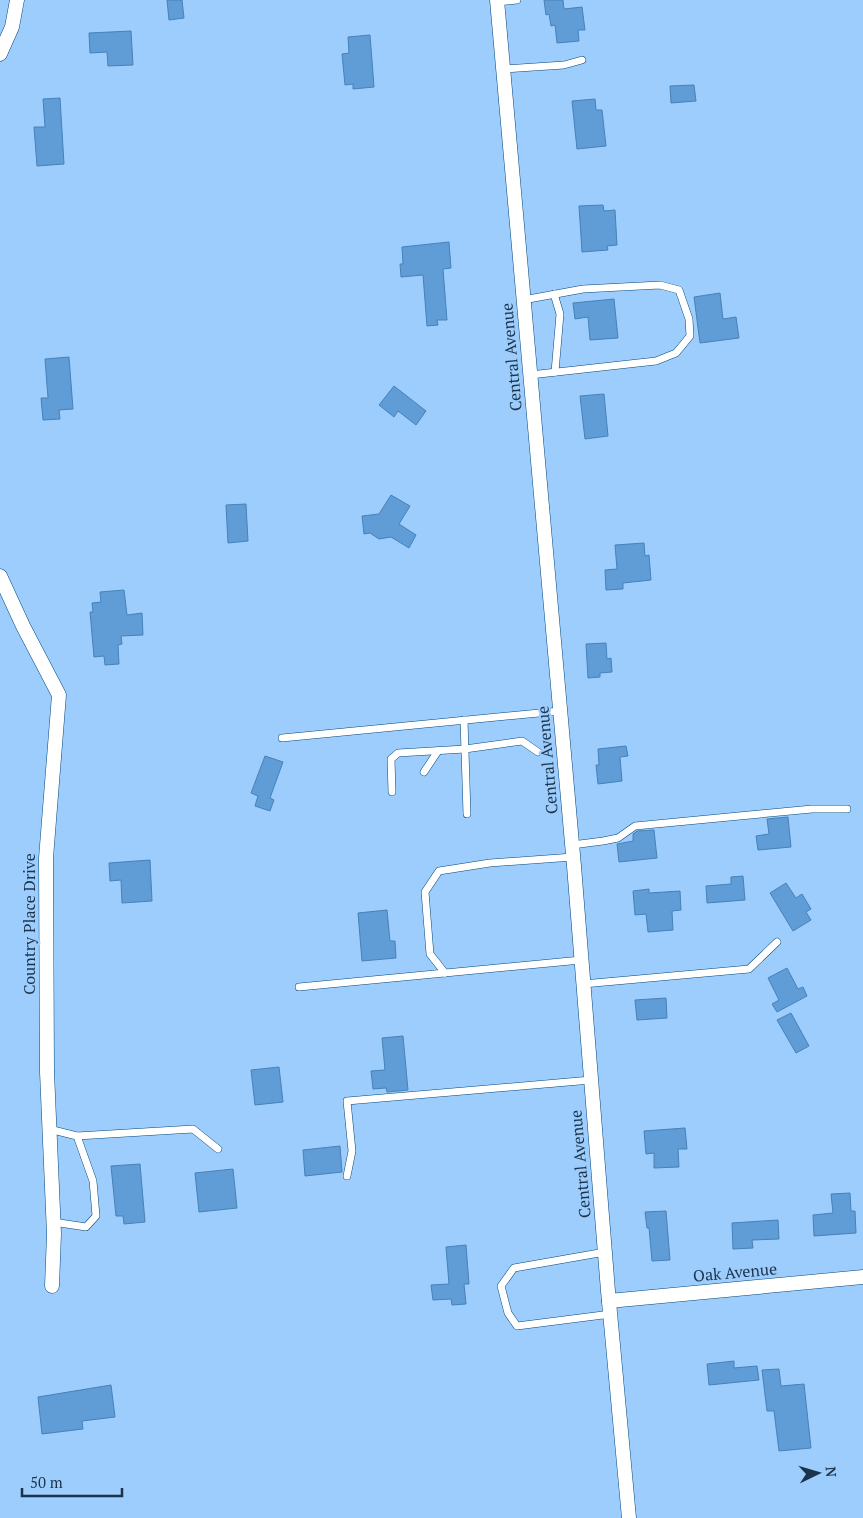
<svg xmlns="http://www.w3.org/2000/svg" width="863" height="1518" font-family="'PT Serif',serif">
<rect width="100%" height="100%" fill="#9dcdfd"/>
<!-- building -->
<g fill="#609cd5" stroke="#4682b8">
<polygon points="167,0 182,0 184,18 169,20"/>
<polygon points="544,0 563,0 564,9 582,7 585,30 578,30 579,41 557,43 555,25 551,26 549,14 546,15"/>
<polygon points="131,31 133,65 108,66 107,52 90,53 89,33"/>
<polygon points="370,35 374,87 353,89 353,84 345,85 342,54 349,53 348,37"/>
<polygon points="694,85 696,101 671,103 670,86"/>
<polygon points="60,98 64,164 37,166 34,127 45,127 43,99"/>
<polygon points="595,99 596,110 602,110 606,146 577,149 572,101"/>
<polygon points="603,205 604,211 615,210 617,245 607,246 608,250 582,252 579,206"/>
<polygon points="449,242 451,268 443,269 447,320 437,320 438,325 427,326 423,275 401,277 400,264 403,264 402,247"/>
<polygon points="720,293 723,319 736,317 739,338 700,343 694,297"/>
<polygon points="614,299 618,338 590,340 588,317 575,319 573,303"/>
<polygon points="69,357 73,409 59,410 60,419 43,420 41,398 48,398 45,359"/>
<polygon points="394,386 426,411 416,425 398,411 394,417 379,405"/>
<polygon points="604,394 608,436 585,439 580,396"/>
<polygon points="391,495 410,506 399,524 416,535 409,548 391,537 379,539 370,533 364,534 362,516 379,514"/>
<polygon points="246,504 248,541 228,543 226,505"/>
<polygon points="644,543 645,556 649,555 651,580 623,583 623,589 606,590 605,570 617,569 615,545"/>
<polygon points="124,590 127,615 142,613 143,635 121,636 122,644 118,645 119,664 105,665 104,656 94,657 90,612 93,612 92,603 101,602 100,592"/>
<polygon points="606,643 607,659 611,658 612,672 600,673 600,677 588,678 586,644"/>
<polygon points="626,746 628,756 620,757 622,781 598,784 596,765 599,765 598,749"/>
<polygon points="265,756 283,762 270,798 274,800 270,811 255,806 258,796 251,793"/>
<polygon points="788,817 791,847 758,850 756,836 769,834 767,819"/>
<polygon points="654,830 657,858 619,862 617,844 633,841 633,834 637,831"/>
<polygon points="150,860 152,901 122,903 121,880 110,881 109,863"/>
<polygon points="743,876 745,900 707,903 706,886 731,884 731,877"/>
<polygon points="786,883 796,898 802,894 811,909 806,912 811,920 793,931 770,893"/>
<polygon points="649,889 649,893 680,891 681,910 672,911 673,930 648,932 646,914 635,915 633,891"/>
<polygon points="387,910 390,941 395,941 396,958 362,961 358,913"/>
<polygon points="787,968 798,989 803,987 807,996 777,1012 772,1004 779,1000 768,978"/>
<polygon points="666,998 667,1018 637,1020 635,1000"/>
<polygon points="791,1013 809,1046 796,1053 777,1020"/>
<polygon points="403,1036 408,1090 387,1092 386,1088 373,1089 371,1071 385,1070 382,1038"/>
<polygon points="279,1067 283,1102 255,1105 251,1070"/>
<polygon points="685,1128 687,1149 678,1149 679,1167 654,1168 654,1153 646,1154 644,1131"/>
<polygon points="340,1146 342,1172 305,1176 303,1150"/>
<polygon points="140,1164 145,1222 124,1224 123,1216 116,1216 111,1166"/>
<polygon points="233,1169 237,1208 199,1212 195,1173"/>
<polygon points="850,1193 851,1211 855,1211 856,1233 814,1236 813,1215 833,1213 831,1194"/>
<polygon points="666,1211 670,1260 652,1261 649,1228 647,1228 645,1212"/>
<polygon points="778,1220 779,1239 752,1240 753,1248 733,1249 732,1223"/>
<polygon points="466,1245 469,1284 464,1284 466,1304 452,1305 451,1299 433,1300 431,1285 449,1284 446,1247"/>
<polygon points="734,1361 734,1368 757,1366 759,1380 709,1385 707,1364"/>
<polygon points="779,1369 781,1386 804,1384 811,1448 779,1451 774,1411 767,1411 762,1370"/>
<polygon points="111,1385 115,1417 82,1421 83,1429 42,1434 38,1397"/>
</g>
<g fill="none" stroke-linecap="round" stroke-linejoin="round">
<defs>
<g id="lane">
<polyline points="497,2 517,0"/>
<polyline points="503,69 564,65 582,60"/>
<polyline points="554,294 560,314 555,372"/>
<polyline points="523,300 583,289 660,285 679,290 689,319 690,336 676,353 656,361 530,375"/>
<polyline points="464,720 467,814"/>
<polyline points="282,738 560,711"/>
<polyline points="424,772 438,751"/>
<polyline points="392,792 391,759 398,753 465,749 522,741 538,752"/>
<polyline points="572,845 603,841 618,838 635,826 812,809 847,809"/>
<polyline points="445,973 430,954 425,892 439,871 490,863 573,857"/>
<polyline points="583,984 749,969 777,942"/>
<polyline points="299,987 581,960"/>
<polyline points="49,1129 77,1136 93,1181 96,1216 86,1227 53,1222"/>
<polyline points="77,1136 193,1129 218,1149"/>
<polyline points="347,1176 352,1151 347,1101 591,1080"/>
<polyline points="605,1252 514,1268 501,1286 508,1313 517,1326 611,1314"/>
</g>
<g id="street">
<polyline points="497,0 574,866 608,1291 629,1518"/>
<polyline points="0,54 12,27 17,0"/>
<polyline points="0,576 23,626 59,695 46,858 47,1072 54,1234 52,1286"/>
<polyline points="609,1301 863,1277"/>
</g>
</defs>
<!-- lane casing -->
<use href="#lane" stroke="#02487b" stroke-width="8"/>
<!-- street casing -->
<use href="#street" stroke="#02487b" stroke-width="15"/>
<!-- lane -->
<use href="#lane" stroke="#fff" stroke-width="7"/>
<!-- street -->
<use href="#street" stroke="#fff" stroke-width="14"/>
</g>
<g text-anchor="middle" stroke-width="4.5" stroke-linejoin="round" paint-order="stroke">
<!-- street labels -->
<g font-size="16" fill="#1b344b" stroke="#9dcdfd">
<text transform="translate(511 357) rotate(-95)" y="6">Central Avenue</text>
<text transform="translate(547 760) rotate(-95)" y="6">Central Avenue</text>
<text transform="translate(29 924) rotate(-90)" y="6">Country Place Drive</text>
<text transform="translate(580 1164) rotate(-95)" y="6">Central Avenue</text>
<text transform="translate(735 1272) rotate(-5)" y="6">Oak Avenue</text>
</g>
</g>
<!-- north arrow -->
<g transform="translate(818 1473) rotate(85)" stroke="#9dcdfd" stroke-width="4" paint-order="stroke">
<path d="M0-4L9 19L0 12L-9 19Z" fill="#1b344b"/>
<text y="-8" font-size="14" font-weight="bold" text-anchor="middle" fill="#1b344b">N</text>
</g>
<!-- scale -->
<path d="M22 1488v8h100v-8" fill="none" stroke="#1b344b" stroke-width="2.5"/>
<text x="30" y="1488" font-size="15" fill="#1b344b" stroke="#9dcdfd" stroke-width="4" paint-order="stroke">50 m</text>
</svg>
